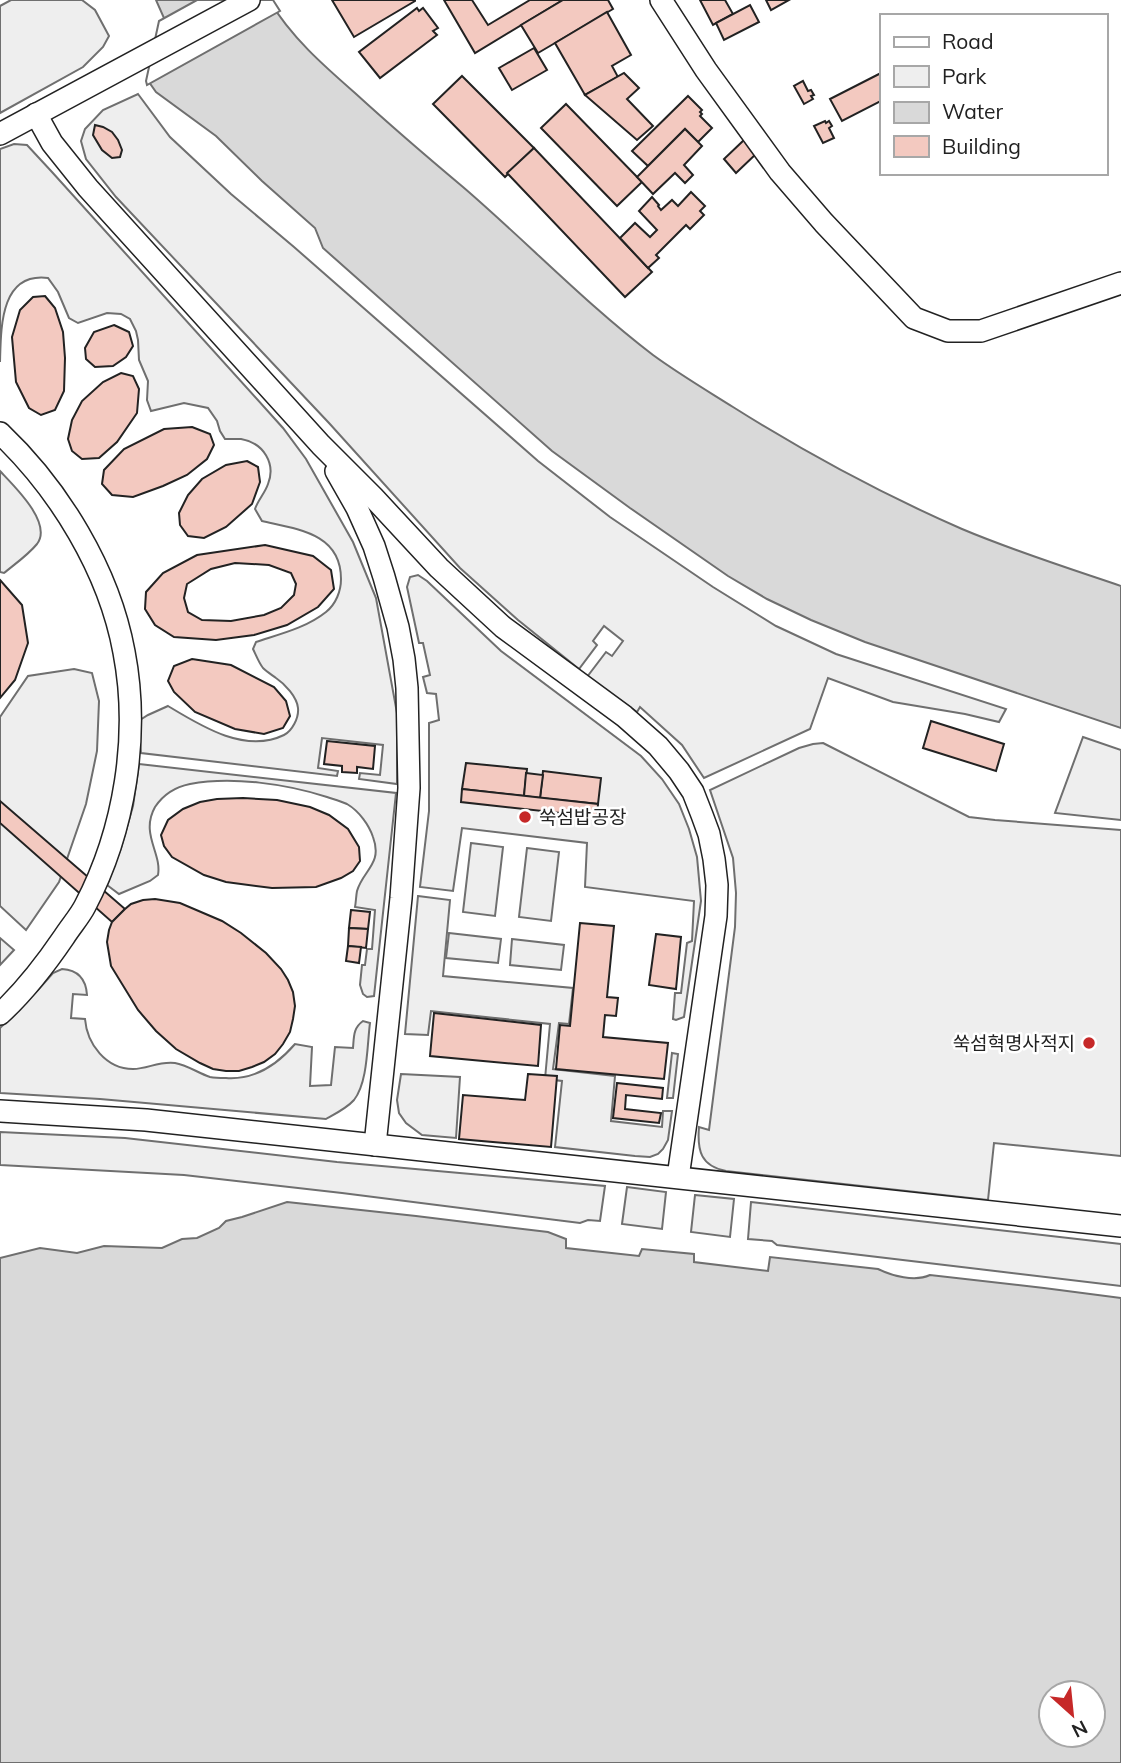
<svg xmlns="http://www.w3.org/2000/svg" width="1121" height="1763" font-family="Mulish,'Noto Sans KR',sans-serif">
<rect width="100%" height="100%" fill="#fff"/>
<!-- green -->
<g fill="#eee" stroke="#6f6f6f" stroke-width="2">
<polygon points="11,0 82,0 95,10 109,36 103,47 83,67 0,113 0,6"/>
<polygon points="138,94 170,137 231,194 294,247 538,461 610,517 713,587 776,626 836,654 1006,709 999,722 965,714 893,702 828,678 810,729 704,778 682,745 640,707 637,712 587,677 606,652 612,656 623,641 604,626 593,641 597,645 579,669 518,620 460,568 329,423 116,197 86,159 81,141 85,129 103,110"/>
<path d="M14,144L27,145L52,172L283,428L306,459L353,542L376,598L397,713V784L359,779L360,773L380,775L383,745L322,738L318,768L338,771L337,776L141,753L139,730L140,720L148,715L168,706C201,726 245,754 284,735C292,731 299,718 298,708C297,697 285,684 276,678C272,675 267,672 263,668C259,663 256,655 253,649L256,642C280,634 306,628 326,612C336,604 341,591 341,579C341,533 297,529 262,521L255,509C258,500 265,493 268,484C276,464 264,443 241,439C236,439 230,439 225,439L220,431L217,421L208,408L184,403L151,411L147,400L148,381L139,360L138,340L136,331L130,319L121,314L107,313L78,323L69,318L58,292L48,278C0,272 1,328 0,362V149Z"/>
<path d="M0,471C14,486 53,523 37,544C28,555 15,564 4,573L0,572Z"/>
<polygon points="418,575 427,581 501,651 641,756 662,779 679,804 689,829 697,857 701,901 684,1017 676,1020 673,1019 675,993 681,993 687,943 692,941 694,901 585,887 587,843 462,828 453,891 420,887 429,811 429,723 439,720 436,694 427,693 423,677 430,675 423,643 419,643 407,587 410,577"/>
<polygon points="74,669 92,673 99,701 97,751 86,804 59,882 26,930 0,906 0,717 28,676"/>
<polygon points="1083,737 1121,750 1121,820 1055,813"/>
<path d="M823,743L969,817L995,820L1121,830V1156L994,1143L988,1200L726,1171C701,1166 697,1151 699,1127L709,1130L735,927L736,893L733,858L710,790L799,748L813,744Z"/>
<path d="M139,764L396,793L374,996L367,997L363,994L360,985L362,965H365L367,949H372L375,910L355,907C356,902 356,896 357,891C363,870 383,864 373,837C369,825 359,811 347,804C341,801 333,799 327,797C287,784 232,776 190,784C175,787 163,795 155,807C140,834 162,853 158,875L150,881L119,894L107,885L121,848L133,806Z"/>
<polygon points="471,843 503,847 495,916 463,912"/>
<polygon points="527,848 559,852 551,921 519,917"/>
<polygon points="418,896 450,900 443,976 573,988 569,1024 559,1023 553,1069 615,1076 611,1121 662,1127 663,1111 672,1111 668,1140 663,1149 658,1154 650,1157 635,1156 555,1147 562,1081 545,1079 550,1024 431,1011 428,1035 405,1034"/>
<polygon points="449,933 501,939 498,963 446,958"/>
<polygon points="0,938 14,950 0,965"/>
<polygon points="512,939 564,945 561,970 510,965"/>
<path d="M62,969C78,970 86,979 87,995L73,994L71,1018L85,1019C87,1044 106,1069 133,1069C148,1069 158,1061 175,1063C187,1065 198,1073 210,1077C215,1078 221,1078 226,1078C254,1080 277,1065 295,1044L312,1047L310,1086L331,1085L335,1047L353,1048C354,1037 353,1028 363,1021L370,1023C367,1045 368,1082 354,1100C347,1108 335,1114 326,1119L100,1099L0,1093V1028L38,990L53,973Z"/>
<polygon points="672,1053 678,1054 673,1098 667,1098"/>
<polygon points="401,1074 460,1077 456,1138 422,1135 406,1123 399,1113 397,1100"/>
<polygon points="0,1132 125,1138 337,1162 605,1186 600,1221 588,1220 580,1223 342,1193 184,1175 0,1165"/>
<polygon points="627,1187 666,1192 662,1229 622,1224"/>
<polygon points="695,1195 734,1199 730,1237 691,1232"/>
<polygon points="751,1202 1121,1244 1121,1286 777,1245 772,1241 748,1239"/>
</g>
<!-- water -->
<g fill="#d9d9d9" stroke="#6f6f6f" stroke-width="2" fill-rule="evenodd">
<path d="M156,0H269C291,37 323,65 355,93C390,125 426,156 463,187C527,242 586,304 653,355C679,374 706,390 733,407C806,453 882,494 962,529C1014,551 1068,568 1121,586V728L865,642L811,620L767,599L728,576L630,508L552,451L323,248L315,228L262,181L216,136L156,92L149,82L164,18Z"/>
<path d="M287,1202L416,1216L548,1232L566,1239V1248L639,1256L642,1249L694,1254V1262L768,1271L770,1257L878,1269C892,1276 915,1282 930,1275L1044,1288L1121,1298V1763H0V1258L40,1248L77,1253L104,1246L162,1248L182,1239L197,1238L219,1228L226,1221L242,1217ZM1051,1693H1093V1735H1051Z"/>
</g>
<!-- pier -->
<polygon fill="#fff" stroke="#6f6f6f" stroke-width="2" points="197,0 273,0 280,11 147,85 146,81 159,21"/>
<!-- building -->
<g fill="#f3c9c0" stroke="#222" stroke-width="2" fill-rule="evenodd">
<polygon points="332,0 415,0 415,1 354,37"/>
<polygon points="444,0 472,0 488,25 530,0 563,0 475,53"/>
<polygon points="563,0 608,0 613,9 538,53 521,25"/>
<polygon points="700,0 725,0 733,14 713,25"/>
<polygon points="766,0 789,0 771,10"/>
<polygon points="750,5 759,22 724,40 716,23"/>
<polygon points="417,8 419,11 423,8 438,28 433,31 437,35 380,78 359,52"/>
<polygon points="607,12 631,55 612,66 618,77 585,95 555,43"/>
<polygon points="534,48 547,70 512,90 499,68"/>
<polygon points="624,73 639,88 627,99 653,126 637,140 585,95"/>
<polygon points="881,73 881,101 842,121 830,99"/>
<polygon points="462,76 534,148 505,177 433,104"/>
<polygon points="803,81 808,91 811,90 814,95 811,96 813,99 804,104 794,86"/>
<polygon points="688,96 702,110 700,112 702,114 700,116 712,128 698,142 685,129 648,166 632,151"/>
<polygon points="566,104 642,182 617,206 541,128"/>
<polygon points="825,121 826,123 829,121 832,126 829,128 834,138 823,143 814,126"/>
<polygon points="95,125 103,127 112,132 118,140 122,150 120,157 112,158 102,150 93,135"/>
<polygon points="685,129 702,146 684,165 693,175 685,183 675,173 653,194 637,177"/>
<polygon points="744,140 757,153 736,173 724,159"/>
<polygon points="534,148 652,272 625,297 507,173"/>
<polygon points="691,192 705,206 700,211 704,215 690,229 686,225 656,255 659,258 648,268 620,238 635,223 650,237 657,230 639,211 652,197 659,205 658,206 661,210 672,200 678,206"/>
<polygon points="45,296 55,308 63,332 65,358 64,391 55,410 41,415 29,408 16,382 12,337 20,310 33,297"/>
<polygon points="114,325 129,332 133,346 126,357 113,366 95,367 86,359 85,348 94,332"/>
<polygon points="121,373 133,376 139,389 137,413 117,442 99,458 82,459 72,451 68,439 72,420 82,401 103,382"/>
<polygon points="192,427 210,434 214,445 207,459 187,475 163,486 133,497 112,495 102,484 104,470 124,449 164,429"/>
<polygon points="247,461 258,467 260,482 252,504 226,527 204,538 188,536 180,525 179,513 188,495 202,479 226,465"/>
<path d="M265,545L313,556L331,570L334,589L318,607L287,625L254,635L216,640L174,637L155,625L145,609L146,592L163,573L197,555ZM235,563L269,565L291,573L296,584L294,595L281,608L264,615L231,621L202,620L188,612L184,598L187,584L211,569Z"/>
<polygon points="0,580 22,605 28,643 15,680 0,698"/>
<polygon points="192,659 231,665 274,687 286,701 290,716 283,728 264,734 235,729 195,712 174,692 168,681 174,666"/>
<polygon points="931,721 1004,744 996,771 923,748"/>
<polygon points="327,741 375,746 373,769 357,767 357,773 342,772 342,766 324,764"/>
<polygon points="466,763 527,769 524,796 462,789"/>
<polygon points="543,771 601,778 598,804 540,798"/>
<polygon points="526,773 543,775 540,798 524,796"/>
<polygon points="462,789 598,804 597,817 461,802"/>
<polygon points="243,798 277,800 310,807 329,815 348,829 359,847 360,861 353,871 341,878 316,887 272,888 226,882 204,875 172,857 164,846 161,835 168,820 183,809 200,802 217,799"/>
<polygon points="0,801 125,909 112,922 0,823"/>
<polygon points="155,899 180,903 222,921 241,933 266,953 281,969 288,980 293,992 295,1006 293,1019 290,1032 283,1044 275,1054 264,1062 252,1067 239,1071 226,1071 213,1069 200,1063 176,1049 156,1031 138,1010 111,966 107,942 109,930 112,922 125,909 131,904 143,900"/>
<polygon points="351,910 370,912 368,929 349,928"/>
<polygon points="580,923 614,926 607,997 618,998 616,1016 605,1015 603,1037 668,1043 664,1079 556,1069 560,1025 570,1026"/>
<polygon points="349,928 368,929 366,948 348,946"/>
<polygon points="656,934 681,937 676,989 649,985"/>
<polygon points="348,946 361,947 359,963 346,961"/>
<polygon points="434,1013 541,1025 538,1066 430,1056"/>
<polygon points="528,1074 557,1076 551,1147 459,1139 463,1095 525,1100"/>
<polygon points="617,1083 663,1088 662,1099 626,1095 625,1109 661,1113 659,1123 613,1118"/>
</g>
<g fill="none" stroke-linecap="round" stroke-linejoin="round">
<defs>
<g id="minor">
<polyline points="661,0 706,70 780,172 824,223 914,318 948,331 981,331 1121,283"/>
<polyline points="36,114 52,143 88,188 321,445 373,497 439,568 503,627 624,716 658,746 679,771 693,792 702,815 709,834 714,859 717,885 716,916 678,1177"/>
<polyline points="0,134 249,0"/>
<path d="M0,433C59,489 109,570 124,652C140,735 125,830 85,906C80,916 71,926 64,937C45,965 25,991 0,1014"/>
<polyline points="336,471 357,508 374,546 384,577 398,627 404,659 407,688 409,788 401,898 375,1145"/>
<polyline points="0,1111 146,1120 1121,1226"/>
</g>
</defs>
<!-- minor casing -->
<use href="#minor" stroke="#222" stroke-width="24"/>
<!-- minor -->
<use href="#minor" stroke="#fff" stroke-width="21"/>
</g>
<!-- markers -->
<g fill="#c62828" stroke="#fff" stroke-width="2.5">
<circle cx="525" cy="817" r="7"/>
<circle cx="1089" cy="1043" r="7"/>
</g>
<g text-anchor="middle" stroke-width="5" stroke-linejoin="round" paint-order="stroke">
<!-- poi labels -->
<g font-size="19" fill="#222" stroke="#fff" text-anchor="start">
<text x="539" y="824">쑥섬밥공장</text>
<text x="1075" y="1050" text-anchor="end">쑥섬혁명사적지</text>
</g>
</g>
<!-- legend -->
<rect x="880" y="14" width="228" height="161" fill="#ffffff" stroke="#a7a7a7" stroke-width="2"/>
<rect x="894" y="37" width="35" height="10" fill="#ffffff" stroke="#a7a7a7" stroke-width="2"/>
<text x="942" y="49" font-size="21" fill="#222222">Road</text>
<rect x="894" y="66" width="35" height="21" fill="#eeeeee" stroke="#a7a7a7" stroke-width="2"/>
<text x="942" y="84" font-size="21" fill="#222222">Park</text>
<rect x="894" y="102" width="35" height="21" fill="#d9d9d9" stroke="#a7a7a7" stroke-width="2"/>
<text x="942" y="119" font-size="21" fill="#222222">Water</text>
<rect x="894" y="136" width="35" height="21" fill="#f3c9c0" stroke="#a7a7a7" stroke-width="2"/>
<text x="942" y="154" font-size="21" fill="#222222">Building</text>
<!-- north arrow -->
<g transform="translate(1072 1714) rotate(153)"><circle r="33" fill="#ffffff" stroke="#a7a7a7" stroke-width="2"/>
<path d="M0-5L12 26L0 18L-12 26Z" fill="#c62828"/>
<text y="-10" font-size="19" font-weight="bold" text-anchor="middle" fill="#222222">N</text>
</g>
</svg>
